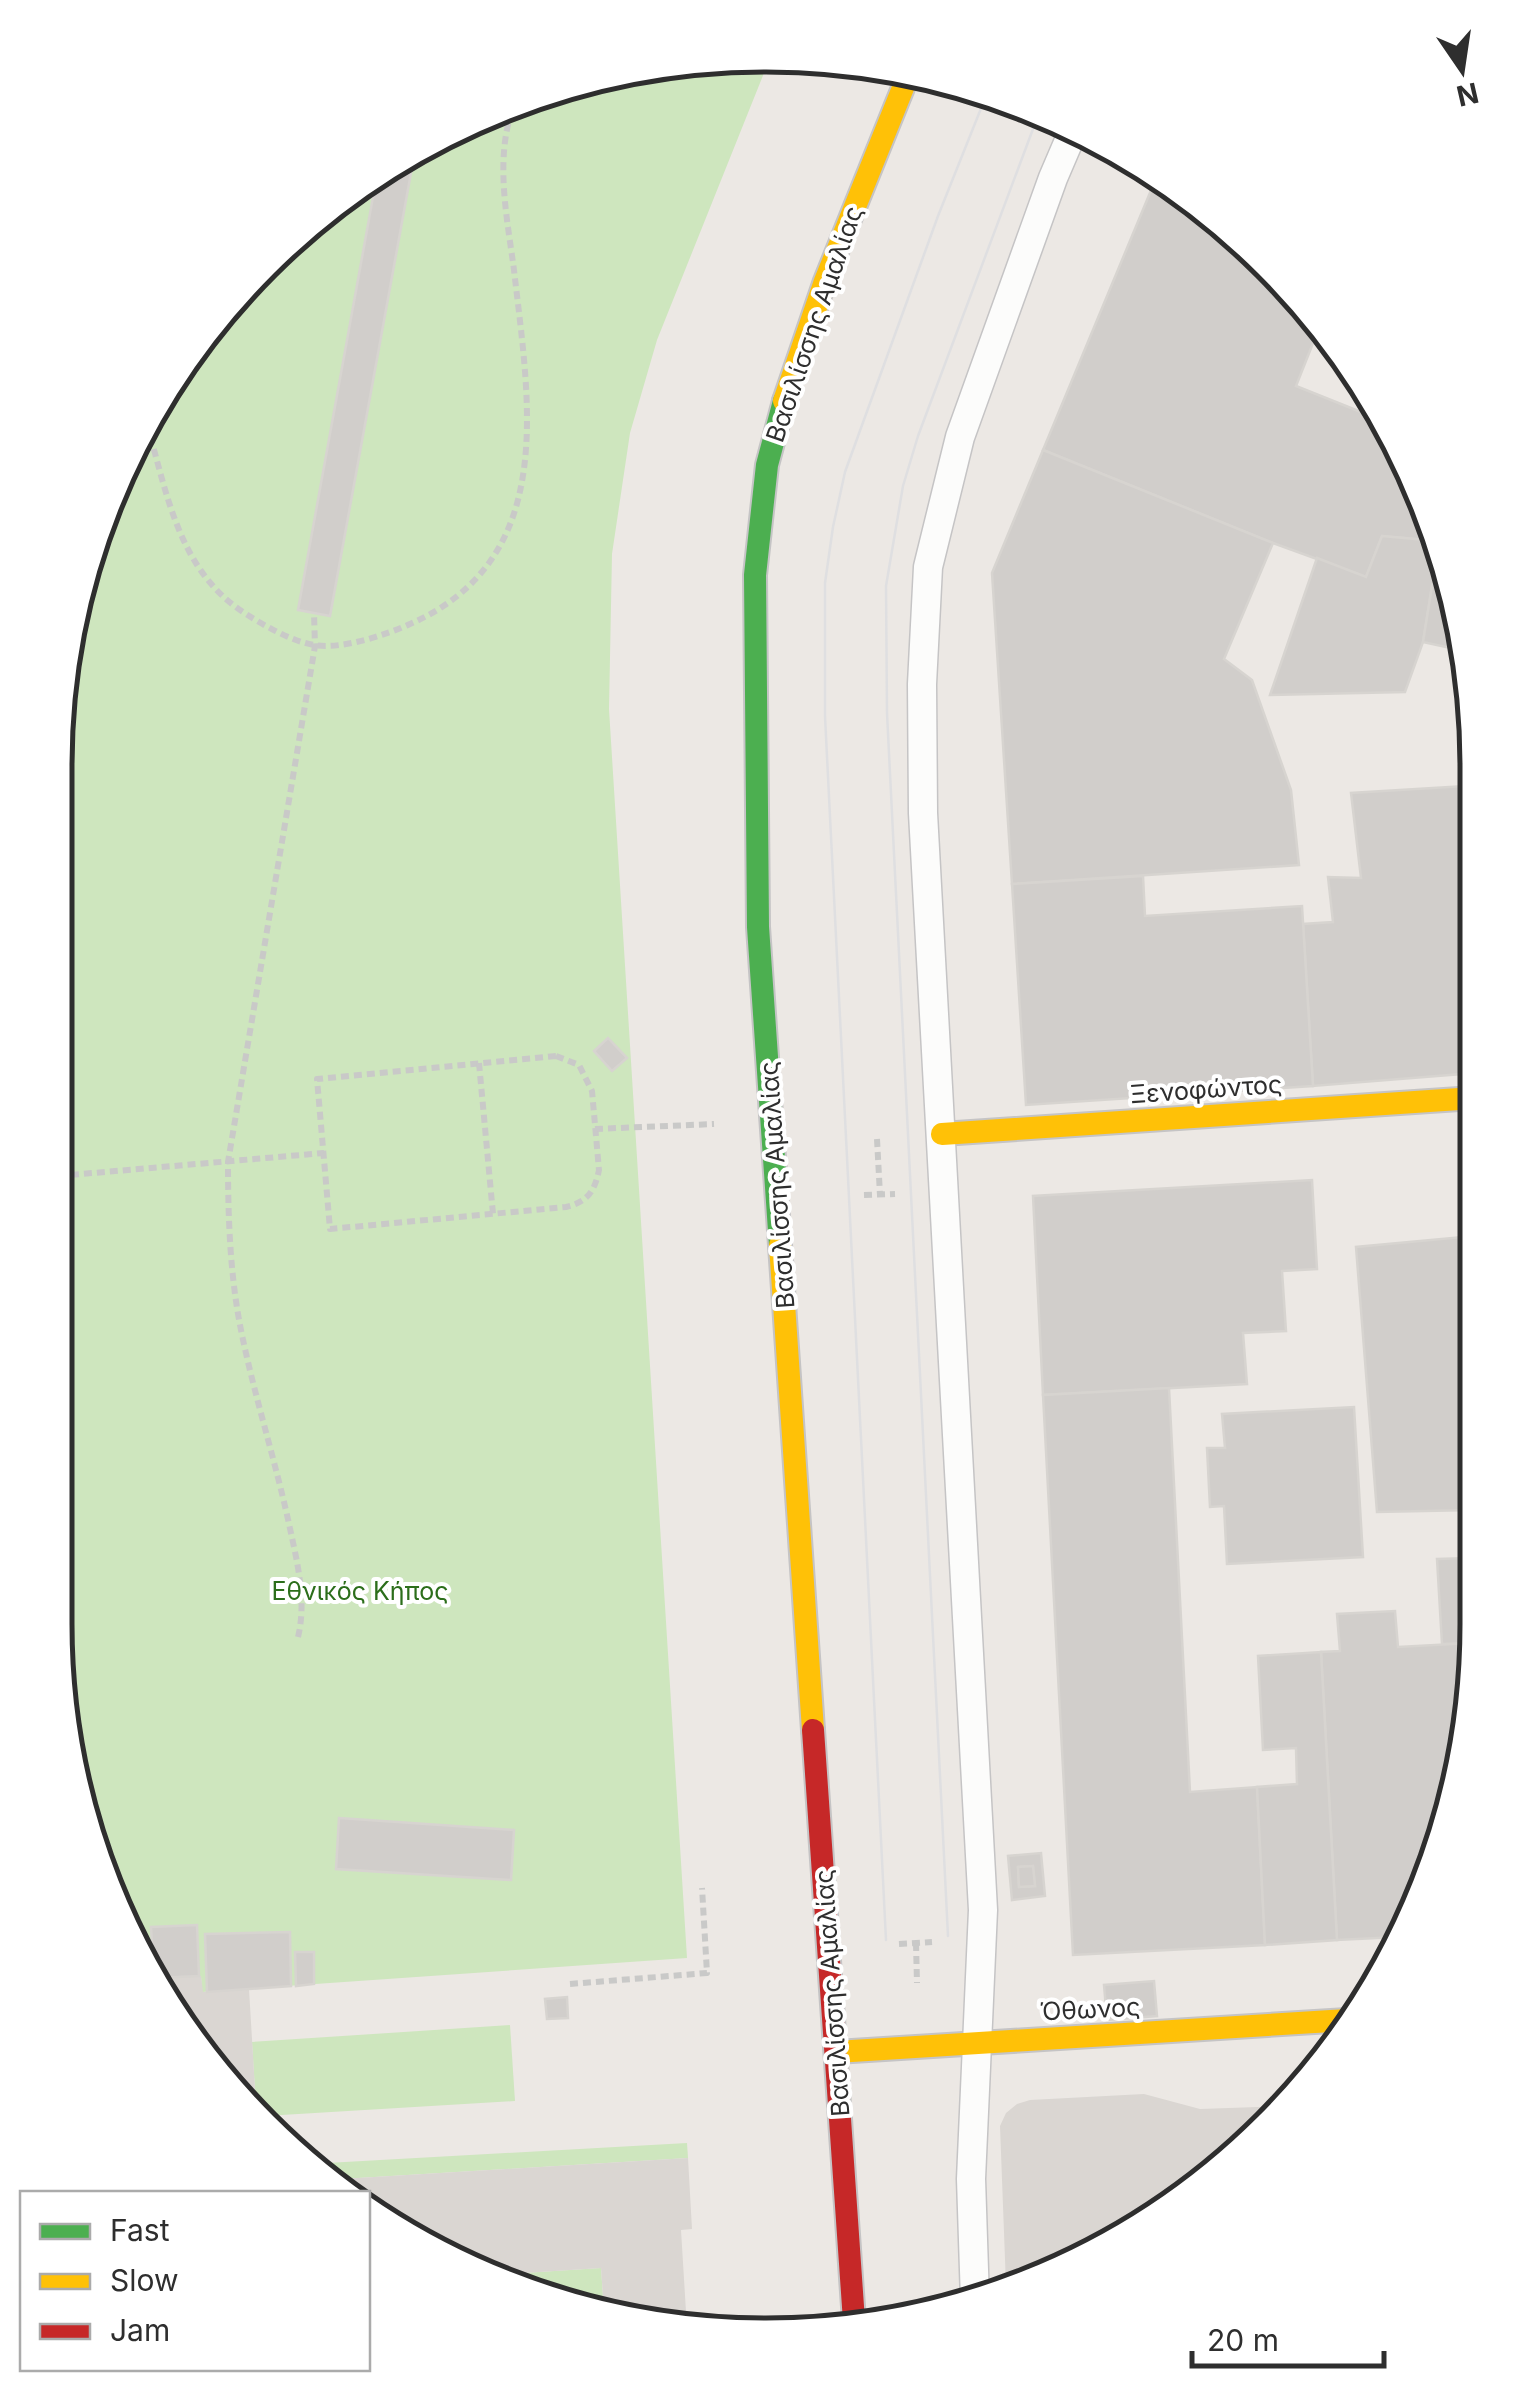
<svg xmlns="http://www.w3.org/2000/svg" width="1532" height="2391" font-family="Inter,sans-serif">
<rect width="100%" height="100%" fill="#ece8e4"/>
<!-- green -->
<g fill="#cee6be">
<polygon points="719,57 770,58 657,340 630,433 612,554 609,709 687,1958 202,1992 201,1976 154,1978 93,1853 55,1625 61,673 128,452 231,298 333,202 451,129 581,79"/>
<polygon points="510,2025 515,2101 265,2116 256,2106 252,2042"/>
<polygon points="687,2143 688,2158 325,2180 309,2164"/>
<polygon points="601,2268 604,2311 537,2298 494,2275"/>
</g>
<!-- plaza -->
<g fill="#dad6d2">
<polygon points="201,1976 203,1992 249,1989 256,2106 175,2020 154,1978"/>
<polygon points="1144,2094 1200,2109 1286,2106 1186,2194 1172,2195 1151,2206 1135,2228 1006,2286 1000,2126 1006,2113 1017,2104 1030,2100"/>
<polygon points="688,2158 692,2229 681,2230 687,2328 604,2311 601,2268 494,2275 368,2208 368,2194 341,2193 325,2180"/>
</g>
<!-- building -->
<g fill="#d1cecb" stroke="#d7d4d0" stroke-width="2.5" fill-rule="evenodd">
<polygon points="415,151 330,616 298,610 377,175"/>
<polygon points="1157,176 1234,231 1321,323 1296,386 1381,420 1382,417 1403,451 1437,541 1382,536 1366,577 1273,543 1043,450"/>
<polygon points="1043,450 1273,543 1224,659 1252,680 1291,790 1299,865 1012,884 992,573"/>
<polygon points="1382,536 1437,541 1443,556 1432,586 1423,642 1405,692 1270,695 1317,558 1366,577"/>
<polygon points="1443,556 1453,583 1464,651 1423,642 1432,586"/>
<polygon points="1465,786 1475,868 1474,1073 1313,1086 1303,924 1333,922 1328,877 1361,878 1351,793"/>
<polygon points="1143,876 1145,916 1302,906 1313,1086 1026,1105 1012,884"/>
<polygon points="608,1038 627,1058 612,1071 594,1051"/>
<polygon points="1312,1180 1317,1269 1282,1271 1286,1331 1243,1333 1247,1384 1043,1395 1033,1196"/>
<polygon points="1473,1236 1472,1510 1377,1512 1356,1247"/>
<polygon points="1169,1388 1190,1792 1257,1787 1265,1945 1073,1955 1043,1395"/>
<polygon points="1354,1407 1363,1557 1227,1564 1224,1506 1210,1507 1207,1448 1225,1448 1222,1414"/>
<polygon points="1472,1558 1471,1643 1442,1644 1437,1559"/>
<polygon points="1395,1611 1398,1647 1471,1643 1471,1717 1423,1898 1398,1937 1337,1940 1321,1652 1340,1651 1337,1614"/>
<polygon points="1321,1652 1337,1940 1265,1945 1257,1787 1297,1784 1296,1748 1263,1750 1258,1656"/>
<polygon points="339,1818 514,1830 511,1880 336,1869"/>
<path d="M1041,1853L1045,1896L1012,1900L1008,1856ZM1033,1866L1035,1886L1019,1887L1018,1867Z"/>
<polygon points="1033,1866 1035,1886 1019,1887 1018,1867"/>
<polygon points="197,1925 199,1976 154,1978 151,1927"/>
<polygon points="290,1932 291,1986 207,1992 205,1934"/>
<polygon points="295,1952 314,1952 314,1984 296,1986"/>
<polygon points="1154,1981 1157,2016 1107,2020 1104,1985"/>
<polygon points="567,1997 568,2018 547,2019 545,1999"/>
<polygon points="1186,2194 1161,2216 1135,2228 1151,2206 1172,2195"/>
</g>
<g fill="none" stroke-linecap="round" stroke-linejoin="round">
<defs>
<polyline id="lane" points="975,2300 971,2179 983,1910 923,813 922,684 928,567 960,437 1053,178 1074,129"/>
<polyline id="fast" points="780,1245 758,927 755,575 767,465 784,401"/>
<g id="slow">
<polyline points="784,401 825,281 909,73"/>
<polyline points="942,1134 1474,1098"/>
<polyline points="780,1245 813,1730"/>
<polyline points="836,2052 1347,2020"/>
</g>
<polyline id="jam" points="813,1730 854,2321"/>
</defs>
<!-- lane casing -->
<use href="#lane" stroke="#c5c4c5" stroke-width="31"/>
<!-- fast casing -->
<use href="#fast" stroke="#c5c4c5" stroke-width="26"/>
<!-- slow casing -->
<use href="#slow" stroke="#c5c4c5" stroke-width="26"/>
<!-- jam casing -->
<use href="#jam" stroke="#c5c4c5" stroke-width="26"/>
<!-- path -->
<g stroke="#c9c9c8" stroke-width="6" stroke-dasharray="8 5" stroke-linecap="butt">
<path d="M147,424C167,494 179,572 246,614C265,626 291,641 314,645C340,650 386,635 410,624C559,559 529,402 514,270C507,217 494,157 514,105"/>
<path d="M556,1056L579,1065L592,1091L599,1170C595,1190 588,1202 566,1207L330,1229L317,1079Z"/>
<polyline points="479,1063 493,1214"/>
<polyline points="595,1129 714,1124"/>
<polyline points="877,1139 880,1195"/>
<polyline points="58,1176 324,1153"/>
<polyline points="864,1195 895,1194"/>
<path d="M298,1637C307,1600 297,1561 289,1524C275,1459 254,1395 241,1330C230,1276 228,1217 228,1162L315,646L314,613"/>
<polyline points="916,1943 917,1983"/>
<polyline points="899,1944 932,1942"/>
<polyline points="570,1984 707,1973 702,1888"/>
</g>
<!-- lane -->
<use href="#lane" stroke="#fcfcfb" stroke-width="28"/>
<!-- fast -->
<use href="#fast" stroke="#4caf50" stroke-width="22"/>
<!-- slow -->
<use href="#slow" stroke="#ffc107" stroke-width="22"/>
<!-- jam -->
<use href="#jam" stroke="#c62828" stroke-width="22"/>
<!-- tram -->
<g stroke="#dfdfe1" stroke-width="2.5">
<polyline points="948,1936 887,713 886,586 903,486 918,436 1039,113"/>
<polyline points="886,1940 825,716 825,583 833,527 845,472 938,216 988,91"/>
</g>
</g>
<g text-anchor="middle" stroke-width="8" stroke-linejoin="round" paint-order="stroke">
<!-- street labels -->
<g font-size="25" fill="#2e2e2e" stroke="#fff">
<text transform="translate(814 324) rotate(-71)" y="9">Βασιλίσσης Αμαλίας</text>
<text transform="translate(1206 1089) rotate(-4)" y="9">Ξενοφώντος</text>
<text transform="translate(777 1185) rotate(-94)" y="9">Βασιλίσσης Αμαλίας</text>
<text transform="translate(832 1993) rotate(-94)" y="9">Βασιλίσσης Αμαλίας</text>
<text transform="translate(1090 2009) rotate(-3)" y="9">Όθωνος</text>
</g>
<!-- park labels -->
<g font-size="25" fill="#2c6e1b" stroke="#fff">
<text x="360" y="1600">Εθνικός Κήπος</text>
</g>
</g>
<!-- crop -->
<path d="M0 0H1532V2391H0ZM766 72H766A694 694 0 0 1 1460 766V1624A694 694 0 0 1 766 2318H766A694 694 0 0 1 72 1624V766A694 694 0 0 1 766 72Z" fill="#fff" fill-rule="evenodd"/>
<path fill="none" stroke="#2e2e2e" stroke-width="5" d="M766 72H766A694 694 0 0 1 1460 766V1624A694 694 0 0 1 766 2318H766A694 694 0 0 1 72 1624V766A694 694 0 0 1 766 72Z"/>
<!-- legend -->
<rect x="20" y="2191" width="350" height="180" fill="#ffffff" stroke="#ababab" stroke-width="2.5"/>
<rect x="40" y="2224" width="50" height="15" fill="#4caf50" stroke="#ababab" stroke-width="2.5"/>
<text x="110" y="2241" font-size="30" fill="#2e2e2e">Fast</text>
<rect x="40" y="2274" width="50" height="15" fill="#ffc107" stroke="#ababab" stroke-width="2.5"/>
<text x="110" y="2291" font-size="30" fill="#2e2e2e">Slow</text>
<rect x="40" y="2324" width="50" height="15" fill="#c62828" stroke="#ababab" stroke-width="2.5"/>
<text x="110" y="2341" font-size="30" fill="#2e2e2e">Jam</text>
<!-- north arrow -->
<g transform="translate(1462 70) rotate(167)" stroke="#ffffff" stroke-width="8" paint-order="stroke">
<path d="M0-8L18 38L0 25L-18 38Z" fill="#2e2e2e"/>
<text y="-15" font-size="28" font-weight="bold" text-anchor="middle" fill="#2e2e2e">N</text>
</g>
<!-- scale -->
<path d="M1192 2351v15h192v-15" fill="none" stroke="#2e2e2e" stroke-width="5"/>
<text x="1207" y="2351" font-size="30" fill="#2e2e2e" stroke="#ffffff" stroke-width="8" paint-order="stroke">20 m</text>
</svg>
